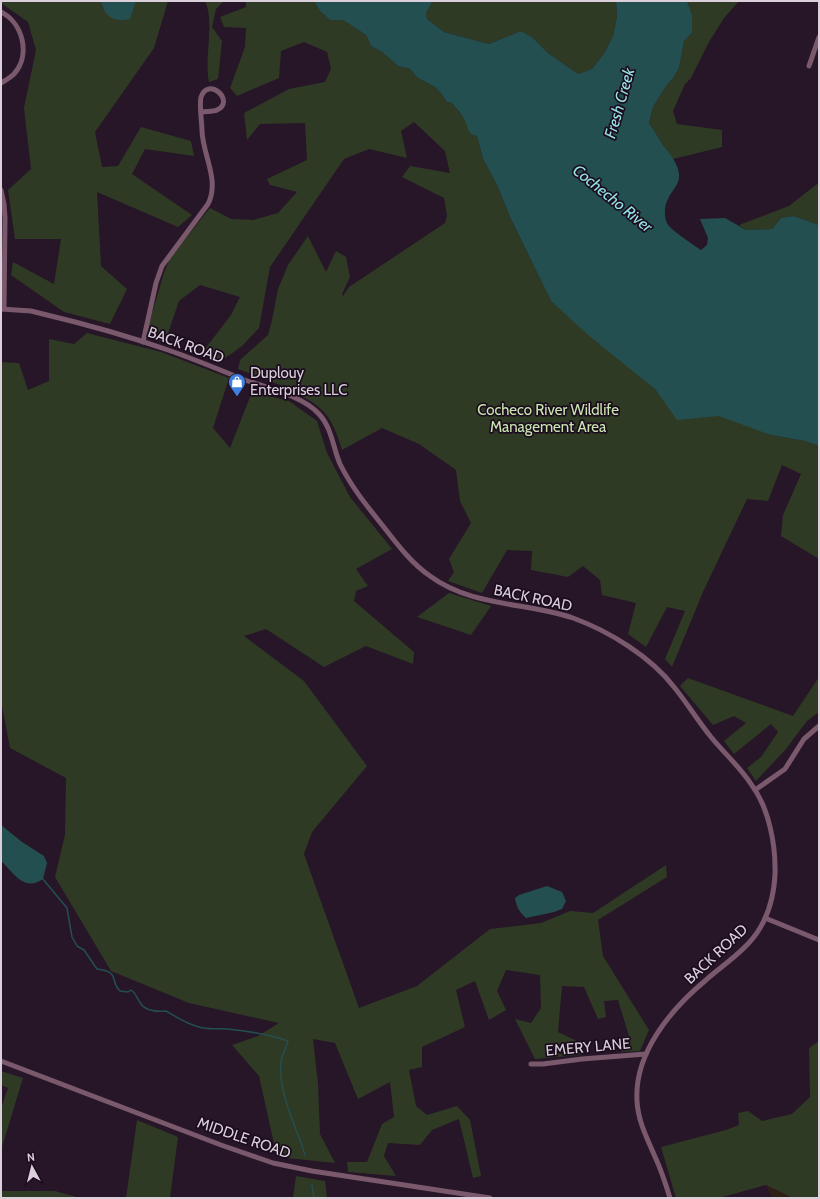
<svg xmlns="http://www.w3.org/2000/svg" width="820" height="1199" font-family="Cabin,sans-serif">
<rect width="100%" height="100%" fill="#261627"/>
<!-- commercial -->
<polygon fill="#2f2016" points="766,1185 784,1194 793,1198 772,1198"/>
<!-- green -->
<g fill="#2f3a24">
<polygon points="1,1 101,1 103,8 134,6 136,1 168,1 154,48 95,132 102,167 118,166 141,127 191,141 194,156 145,149 132,174 192,215 178,227 97,192 101,266 127,289 110,324 64,312 11,275 13,262 54,284 61,239 15,239 8,190 31,169 24,108 36,50 28,22 1,3"/>
<path d="M205,1H224L216,9L212,27L222,41L218,79L209,82C204,57 215,22 205,1Z"/>
<path d="M246,1H314L320,11L330,20H343L366,35L371,46L382,52L398,66L410,69L418,78L435,87L440,92L447,102L452,103L477,136L483,159L498,187L510,217L551,301L656,390L724,415L771,435L805,441L819,446V559L781,536L783,515L801,474L782,465L768,501L747,499L703,592L672,667L665,659L685,611L667,607L646,647L628,634L636,603L602,595L600,580L583,566L568,577L531,570L532,551L507,550L482,593L448,581L454,572L449,559L471,523L460,501L456,470L419,444L382,428L342,450C332,415 322,404 288,390V388L238,369L240,360L268,335L272,320L278,289L288,265L308,236L326,272L336,251L346,257L350,277L342,294L343,296L349,287L445,223L447,216L444,198L402,177L410,166L450,173L445,151L414,122L401,131L407,158L369,149L344,159L270,267L259,328L242,346L220,362L201,354L231,315L240,297L200,285L179,301L165,342L145,337L164,273L170,258L210,208L231,219L253,220L278,213L297,192L270,185L267,179L307,160L305,123L260,124L247,140L244,113L289,89L325,82L331,69L327,52L304,42L281,51L279,78L237,96L230,88L245,47L246,28L224,27L220,17L246,7Z"/>
<polygon points="433,1 616,1 617,17 613,36 605,52 592,69 578,74 548,53 532,37 521,31 489,44 444,32 427,19 426,13"/>
<polygon points="687,1 739,1 724,18 709,42 691,78 685,84 673,111 677,124 722,130 722,147 673,159 661,142 652,127 649,125 653,107 666,86 673,78 679,68 684,41 692,33 692,15"/>
<polygon points="817,184 819,186 819,225 794,216 781,218 772,229 746,230 739,225 789,206"/>
<polygon points="87,333 161,352 229,378 213,428 230,448 252,392 289,401 317,421 327,453 350,497 392,549 356,569 368,586 356,591 354,601 414,652 413,664 366,646 324,667 266,629 244,636 304,681 367,766 312,832 304,854 359,1008 417,986 490,929 541,923 570,911 593,913 666,865 667,877 598,920 603,956 649,1030 640,1051 621,1052 620,1037 629,1036 618,1000 604,1001 606,1017 598,1019 584,987 562,986 558,1032 577,1041 580,1055 535,1059 515,1019 531,1023 541,1008 540,975 506,970 497,991 506,1010 489,1020 475,981 456,990 465,1027 422,1047 422,1067 409,1070 416,1106 427,1115 457,1106 470,1120 481,1176 473,1178 459,1119 432,1130 420,1145 388,1143 384,1156 396,1176 348,1172 347,1162 367,1162 382,1124 394,1117 390,1082 358,1099 335,1043 313,1039 318,1084 320,1134 335,1163 277,1157 259,1076 232,1045 258,1036 279,1023 189,1003 111,971 55,877 65,835 66,778 10,748 2,706 1,706 1,362 19,363 28,390 49,381 49,339 74,344"/>
<polygon points="449,593 491,606 471,635 417,617"/>
<polygon points="819,677 819,712 807,721 786,749 756,781 747,768 761,757 778,732 771,724 734,754 724,741 746,723 734,716 713,725 680,686 688,678 793,716"/>
<polygon points="819,1041 819,1198 793,1198 766,1185 719,1198 676,1198 661,1147 726,1130 739,1125 738,1113 748,1111 762,1121 792,1114 810,1097 809,1048"/>
<polygon points="1,1071 23,1078 1,1150 1,1108 8,1088 1,1085"/>
<polygon points="137,1120 178,1137 170,1198 126,1198"/>
<polygon points="296,1176 325,1181 327,1198 293,1198"/>
<polygon points="1,1191 55,1191 80,1198 1,1198"/>
</g>
<!-- water -->
<g fill="#244f51">
<path d="M101,1H136L130,19C114,22 105,18 101,1Z"/>
<path d="M314,1H433L426,13L427,19L444,32L489,44L521,31L532,37L548,53L578,74L592,69L605,52L613,36L617,17L616,1H687L692,15V33L684,41L679,68L673,78L666,86L653,107L649,124C655,130 658,138 663,145C669,153 678,163 679,174C680,185 672,190 668,199C664,206 664,216 667,223C670,230 694,245 701,250L707,245L708,238L700,219L725,218L746,230L772,229L781,218L794,216L819,225V446L805,441L771,435L719,416L677,420L656,390L587,334L551,301L510,217L498,187L483,159L477,136C466,134 469,126 464,119C461,114 456,108 452,103L447,102L440,92L435,87L418,78L410,69L398,66L382,52L371,46L366,35L343,20H330L320,11Z"/>
<path d="M1,825L22,842L44,856L47,863L43,879C24,892 15,874 1,861Z"/>
<path d="M547,886L562,892L566,901L562,909L554,912L526,918C520,913 516,906 515,898L519,895Z"/>
</g>
<g fill="none" stroke-linecap="round" stroke-linejoin="round">
<!-- stream -->
<g stroke="#244f51" stroke-width="1.5">
<path d="M42,878L67,908L72,937L77,946L84,950L97,969C121,972 109,980 120,991L128,992L131,990C137,994 137,999 141,1004C146,1011 158,1012 166,1011C176,1017 187,1024 199,1027C208,1030 218,1028 227,1029C248,1031 268,1034 288,1041C286,1048 282,1055 281,1062C278,1094 296,1125 305,1155"/>
<polyline points="312,1185 314,1198"/>
</g>
<!-- street -->
<g stroke="#79596b" stroke-width="5">
<path d="M1,12C23,23 31,55 14,74C10,78 6,80 1,83"/>
<polyline points="809,66 819,37"/>
<polyline points="1,190 4,204 5,218 4,309"/>
<path d="M1,309L31,311L43,314C85,324 128,336 168,350C194,359 220,370 245,380C268,388 303,396 319,414C332,428 333,448 340,464C352,488 367,506 383,526C397,544 411,563 430,576C472,607 526,602 573,618C609,631 651,657 674,687C687,703 698,721 711,737C724,753 740,767 751,784C769,808 776,845 775,875C774,893 769,913 760,928C748,949 724,964 706,980C671,1009 634,1053 637,1101C638,1122 648,1140 656,1159C662,1172 666,1185 670,1198"/>
<path d="M143,342L156,283L162,266L208,204C220,180 203,156 202,131C202,123 199,104 201,97C208,76 236,101 217,110C213,112 206,111 202,112"/>
<polyline points="755,790 785,769 804,739 819,726"/>
<polyline points="765,918 819,940"/>
<polyline points="1,1061 221,1145 273,1163 312,1171 490,1198"/>
<polyline points="531,1064 543,1064 582,1059 646,1054"/>
</g>
</g>
<!-- icons -->
<defs>
<symbol id="shop-pin" viewBox="-11 -11 22 30"><path d="M0 17L-7.5 6A9.5 9.5 0 1 1 7.5 6Z" fill="#3f7fe0" stroke="#1c0d1e"/><path d="M-5-2.5h2.3a2.7 3.5 0 0 1 5.4 0H5L5.5 6h-11ZM-1.5-2.5h3a1.5 2.3 0 0 0-3 0Z" fill="#fff"/></symbol>
</defs>
<g fill-rule="evenodd">
<use href="#shop-pin" x="227" y="372" width="20" height="27"/>
</g>
<g text-anchor="middle" stroke-width="3.5" stroke-linejoin="round" paint-order="stroke">
<!-- street labels -->
<g font-size="15" fill="#dacfdb" stroke="#1c0d1e">
<text transform="translate(186 345) rotate(20)" y="5">BACK ROAD</text>
<text transform="translate(533 598) rotate(12)" y="5">BACK ROAD</text>
<text transform="translate(716 954) rotate(-43)" y="5">BACK ROAD</text>
<text transform="translate(588 1047) rotate(-5)" y="5">EMERY LANE</text>
<text transform="translate(244 1138) rotate(19)" y="5">MIDDLE ROAD</text>
</g>
<!-- poi labels -->
<g font-size="15" fill="#dacfdb" stroke="#1c0d1e" text-anchor="start">
<text x="250" y="378">Duplouy<tspan x="250" dy="17">Enterprises LLC</tspan></text>
</g>
<!-- park labels -->
<g font-size="15" fill="#cae6b0" stroke="#1c0d1e">
<text x="548" y="415">Cocheco River Wildlife<tspan x="548" dy="17">Management Area</tspan></text>
</g>
<!-- water labels -->
<g font-size="16" font-style="italic" fill="#94e3e6" stroke="#1c0d1e">
<text transform="translate(619 103) rotate(-74)" y="6">Fresh Creek</text>
<text transform="translate(613 198) rotate(39)" y="6">Cochecho River</text>
</g>
</g>
<!-- border -->
<rect width="820" height="1199" fill="none" stroke="#dacfdb" stroke-width="4"/>
<!-- north arrow -->
<g transform="translate(32 1167) rotate(353)" stroke="#1c0d1e" stroke-width="3" paint-order="stroke">
<path d="M0-3L7 15L0 10L-7 15Z" fill="#dacfdb"/>
<text y="-6" font-size="11" font-weight="bold" text-anchor="middle" fill="#dacfdb">N</text>
</g>
</svg>
